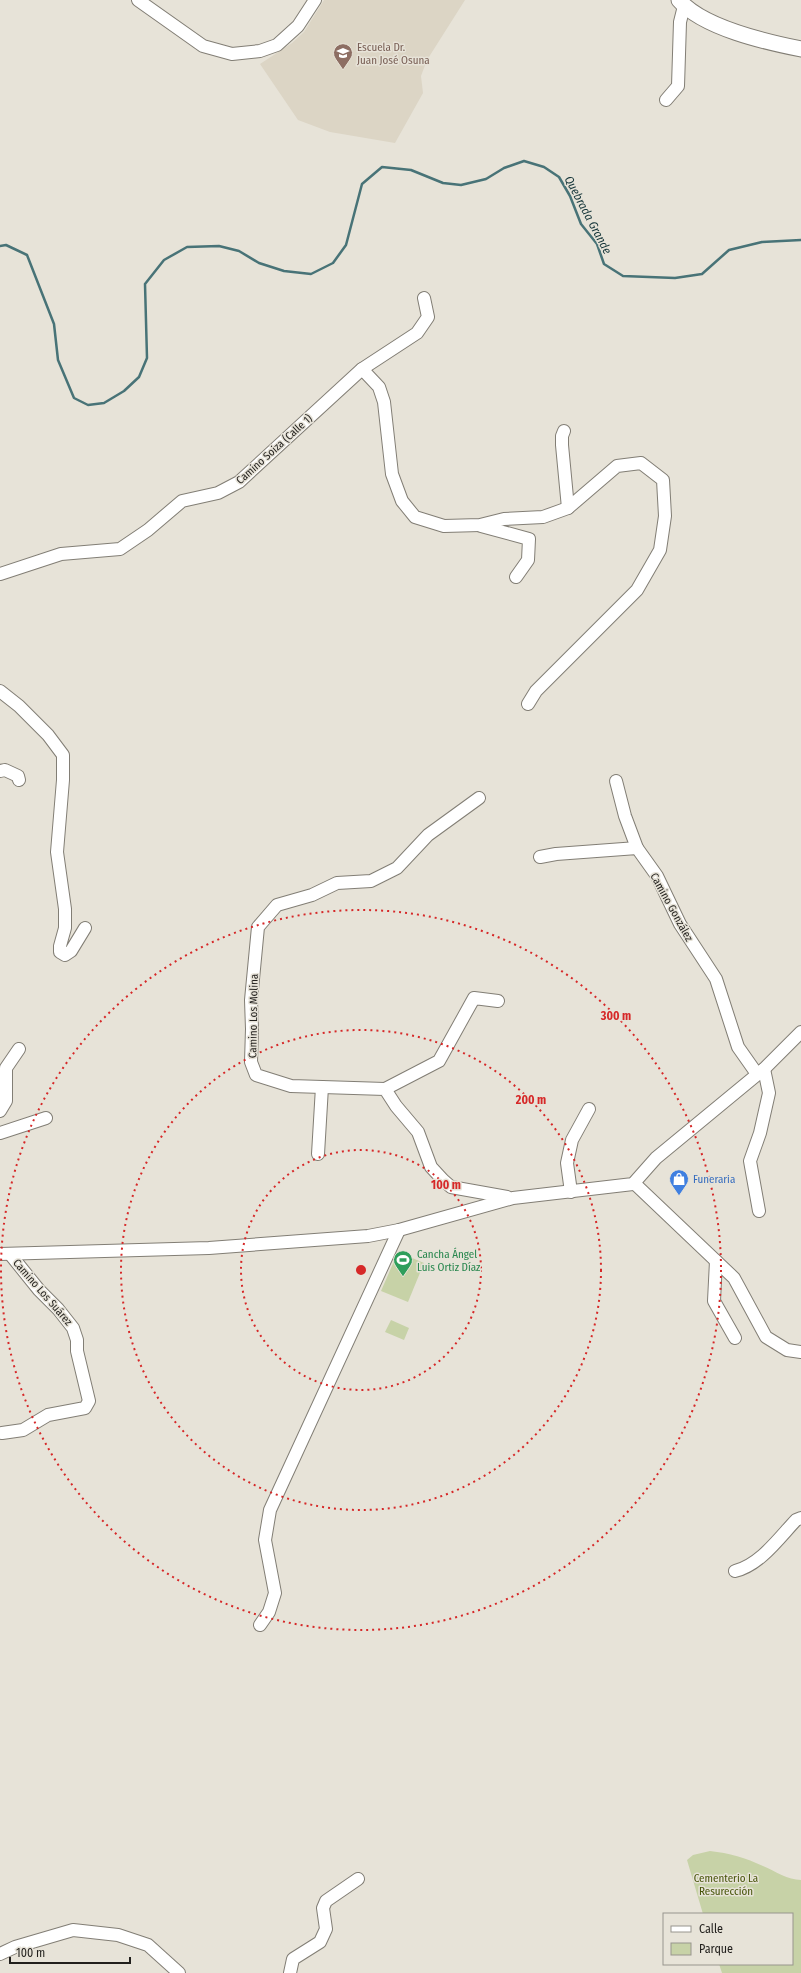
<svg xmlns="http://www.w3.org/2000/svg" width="801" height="1973" font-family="'Fira Sans Condensed',sans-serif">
<rect width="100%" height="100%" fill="#e7e3d8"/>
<!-- built -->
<polygon fill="#dcd5c5" points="324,0 465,0 427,60 421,76 423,93 395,143 330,132 298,120 260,64 292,43 304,32"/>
<!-- green -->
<g fill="#c7d2a7">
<polygon points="398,1252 424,1263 408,1302 381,1291"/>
<polygon points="391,1320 409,1328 404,1340 385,1332"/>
<path d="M710,1851C729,1853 746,1858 763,1866C775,1871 788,1880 801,1880V1973H722L719,1964H792V1914H703L687,1860L693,1855Z"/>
</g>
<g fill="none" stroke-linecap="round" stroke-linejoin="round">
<!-- stream -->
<polyline stroke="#487377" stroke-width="2.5" points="0,246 6,245 27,255 54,324 58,360 74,398 88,405 104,403 124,391 139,377 147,358 145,284 164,260 187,247 219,246 239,251 259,263 284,271 311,274 333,263 346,245 362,184 382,167 411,170 443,183 461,185 486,179 504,168 524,161 544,167 559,177 570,196 581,224 597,244 604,264 623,276 675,278 702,274 729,250 762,242 801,240"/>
<defs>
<g id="minor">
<polyline points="138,0 203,46 232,54 260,51 277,45 298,26 315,0"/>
<polyline points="666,100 678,86 680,22 684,6"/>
<polyline points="362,369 379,387 384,402 392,474 402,501 415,517 444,526 480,525 504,519 543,517 568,508 617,466 641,463 663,480 665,516 660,550 637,590 536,691 528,704"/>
<polyline points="564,431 562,436 562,445 568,508"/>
<polyline points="481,526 529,539 528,560 516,577"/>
<polyline points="0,574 61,554 120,549 148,530 182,501 218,493 239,482 362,369 417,333 428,317 424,298"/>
<polyline points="0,691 19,706 48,735 63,755 63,780 57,852 65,909 65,928 60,946 60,952 65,955 71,951 85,928"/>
<polyline points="0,771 5,770 18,776 19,780"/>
<polyline points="616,781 625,816 637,848"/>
<polyline points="479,798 428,835 397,868 371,881 337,883 312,895 277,905 258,927 251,1000 252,1029 251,1062 256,1075 291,1086 385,1089 396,1106 418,1132 431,1167 443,1180 451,1187 507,1197"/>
<polyline points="540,857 556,854 637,848 657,876 680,924 716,979 738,1047 757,1074"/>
<polyline points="385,1089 439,1061 474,998 498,1001"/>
<polyline points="0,1111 6,1101 6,1068 19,1049"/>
<polyline points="0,1133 46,1118"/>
<polyline points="318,1154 322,1087"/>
<polyline points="634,1183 734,1278 766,1337 787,1350 801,1352"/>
<polyline points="571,1192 567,1163 572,1140 589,1109"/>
<polyline points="759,1211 750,1161 760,1133 769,1093 764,1069"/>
<polyline points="0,1254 209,1248 368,1236 399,1230 513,1198 633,1184 656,1158 764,1069 801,1032"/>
<polyline points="716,1261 714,1301 735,1338"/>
<polyline points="2,1433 23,1430 48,1415 85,1408 89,1401 77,1351 77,1340 73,1328 58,1309 39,1290 10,1254"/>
<path d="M735,1571C760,1565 779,1538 796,1520L801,1518"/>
<polyline points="260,1625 269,1612 275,1593 265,1540 270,1510 399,1230"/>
<polyline points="0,1954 15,1947 73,1930 118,1935 148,1945 179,1973"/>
<polyline points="290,1973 293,1959 320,1942 326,1929 323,1908 326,1901 358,1879"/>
</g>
<path id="major" d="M679,0C703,28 766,42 801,49"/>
</defs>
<!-- minor casing -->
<use href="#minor" stroke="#827e75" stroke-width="14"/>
<!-- major casing -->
<use href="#major" stroke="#827e75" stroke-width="17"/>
<!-- minor -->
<use href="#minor" stroke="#fff" stroke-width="12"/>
<!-- major -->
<use href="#major" stroke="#fff" stroke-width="15"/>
</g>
<!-- distance rings -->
<g fill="none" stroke="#d62828" stroke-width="2" stroke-dasharray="2 4">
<circle cx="361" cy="1270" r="120"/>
<circle cx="361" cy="1270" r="240"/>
<circle cx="361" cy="1270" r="360"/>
</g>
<!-- icons -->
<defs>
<symbol id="school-pin" viewBox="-11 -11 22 30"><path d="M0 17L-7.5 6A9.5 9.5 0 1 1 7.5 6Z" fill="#8d6e63" stroke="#e7e3d8"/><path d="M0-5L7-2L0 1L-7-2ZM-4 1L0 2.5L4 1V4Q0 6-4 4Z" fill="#fff"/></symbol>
<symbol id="shop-pin" viewBox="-11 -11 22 30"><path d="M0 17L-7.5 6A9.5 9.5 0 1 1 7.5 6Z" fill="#3f7fe0" stroke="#e7e3d8"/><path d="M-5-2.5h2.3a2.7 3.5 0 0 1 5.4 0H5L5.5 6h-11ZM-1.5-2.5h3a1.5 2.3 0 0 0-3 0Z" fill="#fff"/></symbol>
<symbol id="stadium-pin" viewBox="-11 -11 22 30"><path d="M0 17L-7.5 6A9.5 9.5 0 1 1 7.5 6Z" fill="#2e9e5b" stroke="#e7e3d8"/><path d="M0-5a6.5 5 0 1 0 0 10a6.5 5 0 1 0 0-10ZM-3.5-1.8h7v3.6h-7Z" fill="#fff"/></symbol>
</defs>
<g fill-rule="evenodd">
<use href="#school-pin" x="332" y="42" width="22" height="30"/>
<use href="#shop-pin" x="668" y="1168" width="22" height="30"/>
<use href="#stadium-pin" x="392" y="1249" width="22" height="30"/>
</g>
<g text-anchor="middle" stroke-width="3" stroke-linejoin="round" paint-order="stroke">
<!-- education labels -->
<g font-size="11" fill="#785e54" stroke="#e7e3d8" text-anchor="start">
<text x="357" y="51">Escuela Dr.<tspan x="357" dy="13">Juan José Osuna</tspan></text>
</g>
<!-- street labels -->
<g font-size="11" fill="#211f1c" stroke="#e7e3d8">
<text transform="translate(274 449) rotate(-42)" y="4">Camino Soiza (Calle 1)</text>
<text transform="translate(672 907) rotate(61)" y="4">Camino González</text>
<text transform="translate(253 1016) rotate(-89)" y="4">Camino Los Molina</text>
<text transform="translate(43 1292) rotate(49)" y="4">Camino Los Suárez</text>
</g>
<!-- shop labels -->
<g font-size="11" fill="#366cbe" stroke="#e7e3d8" text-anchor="start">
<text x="693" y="1183">Funeraria</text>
</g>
<!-- leisure labels -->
<g font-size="11" fill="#27864d" stroke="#e7e3d8" text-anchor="start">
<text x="417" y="1258">Cancha Ángel<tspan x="417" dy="13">Luis Ortiz Díaz</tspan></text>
</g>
<!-- park labels -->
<g font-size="11" fill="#475409" stroke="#e7e3d8">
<text x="726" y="1882">Cementerio La<tspan x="726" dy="13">Resurección</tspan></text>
</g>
<!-- water labels -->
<g font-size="12" font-style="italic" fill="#16363a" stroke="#e7e3d8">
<text transform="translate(588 215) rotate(62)" y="4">Quebrada Grande</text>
</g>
</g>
<circle cx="361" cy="1270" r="6" fill="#d62828" stroke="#e7e3d8" stroke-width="2"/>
<g font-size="12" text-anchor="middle" font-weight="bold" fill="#d62828" stroke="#e7e3d8" stroke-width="3" stroke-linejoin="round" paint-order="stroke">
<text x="616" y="1020">300 m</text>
<text x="531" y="1104">200 m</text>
<text x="446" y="1189">100 m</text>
</g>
<!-- legend -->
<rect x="663" y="1913" width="130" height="52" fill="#e7e3d8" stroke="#98958d"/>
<rect x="671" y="1926" width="20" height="6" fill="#ffffff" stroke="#98958d"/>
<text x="699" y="1933" font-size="12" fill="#211f1c">Calle</text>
<rect x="671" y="1943" width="20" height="12" fill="#c7d2a7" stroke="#98958d"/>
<text x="699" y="1953" font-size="12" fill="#211f1c">Parque</text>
<!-- scale -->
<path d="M10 1957v6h120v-6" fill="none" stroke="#211f1c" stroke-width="2"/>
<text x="16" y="1957" font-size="12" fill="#211f1c" stroke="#e7e3d8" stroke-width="3" paint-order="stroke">100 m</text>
</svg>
